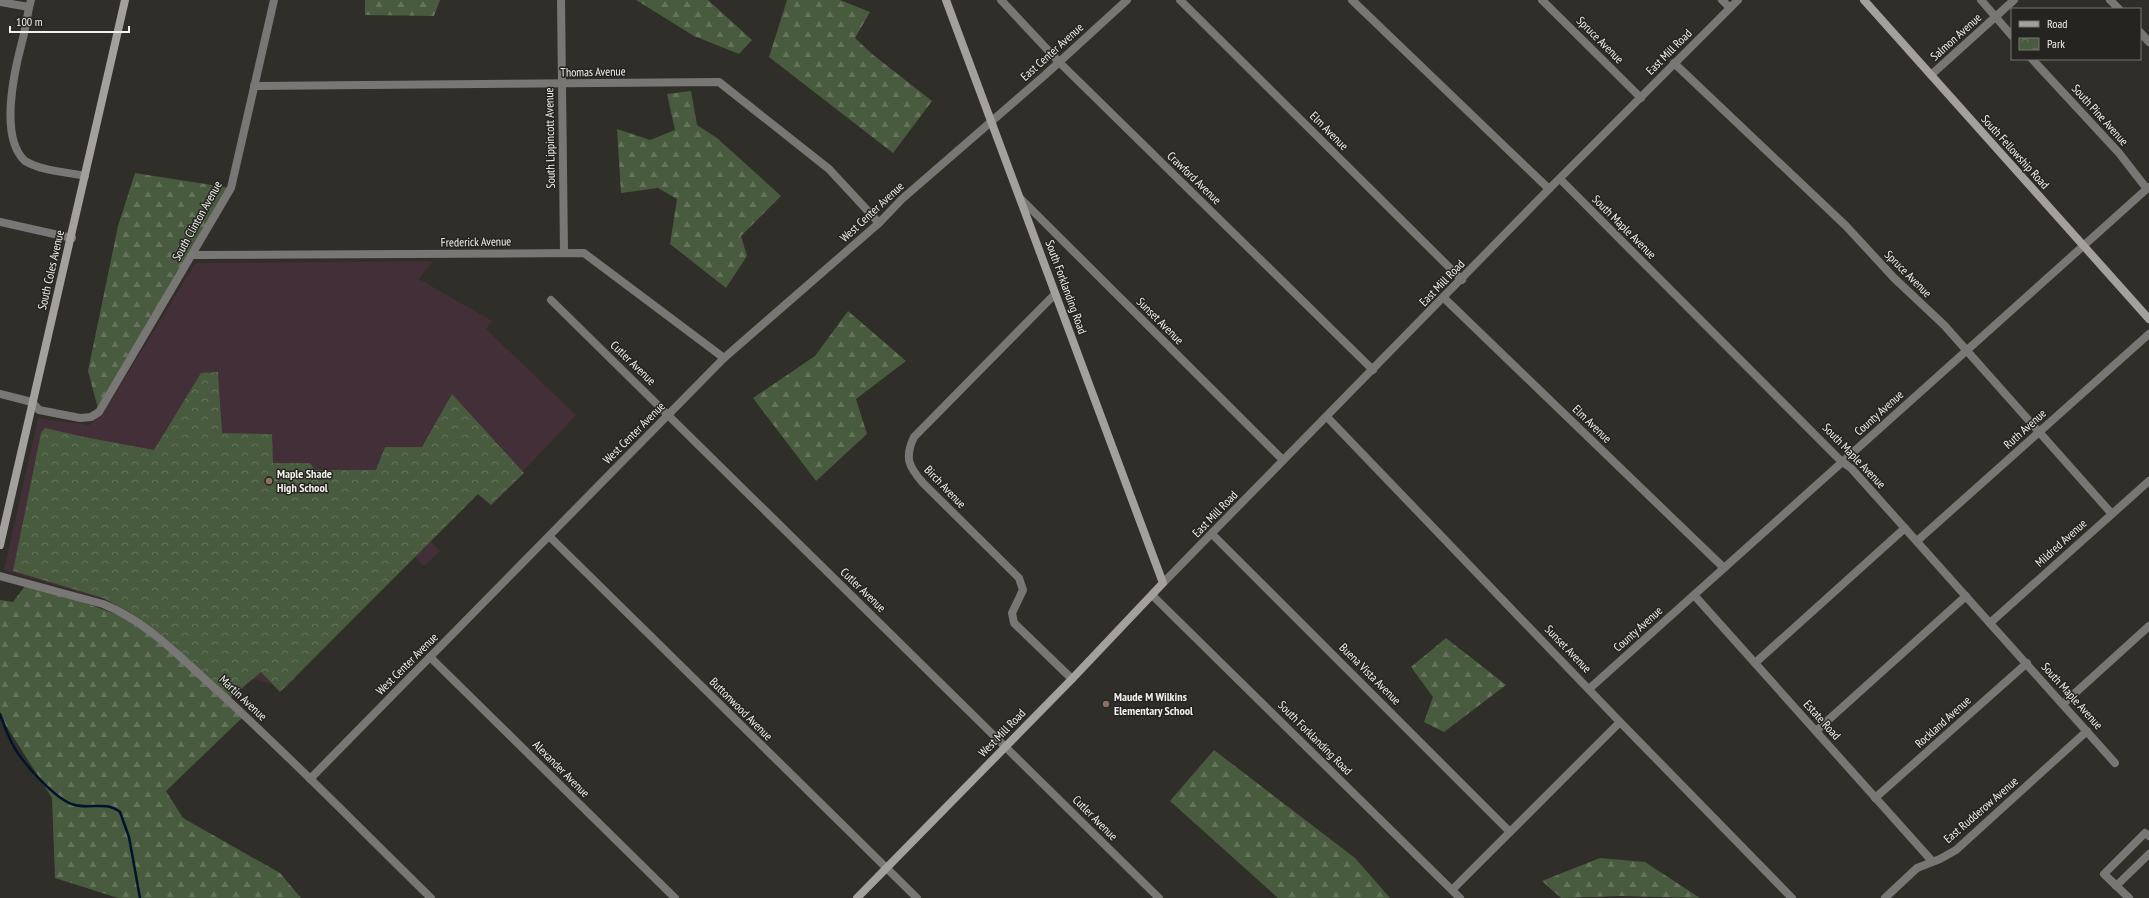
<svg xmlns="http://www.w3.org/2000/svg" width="2149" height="898" font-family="'PT Sans Narrow',sans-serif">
<defs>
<pattern id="forest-firs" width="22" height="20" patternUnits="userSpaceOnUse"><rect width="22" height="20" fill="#495b3e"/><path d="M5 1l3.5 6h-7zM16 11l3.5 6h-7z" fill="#64735a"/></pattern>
<pattern id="park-crowns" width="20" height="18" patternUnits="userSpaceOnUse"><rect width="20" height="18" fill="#495b3e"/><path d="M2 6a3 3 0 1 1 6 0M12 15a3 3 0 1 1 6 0" fill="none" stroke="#64735a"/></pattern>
</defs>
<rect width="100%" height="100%" fill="#2f2e29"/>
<!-- education -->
<polygon fill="#422f38" points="433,261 419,279 492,321 486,329 576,415 492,505 478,493 431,541 440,551 424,566 414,556 286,688 235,674 137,615 108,601 4,570 38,418 89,425 104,412 194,265 197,263"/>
<!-- forest -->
<g fill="url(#forest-firs)">
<polygon points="365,0 440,0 434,16 365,15"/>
<polygon points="636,0 708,0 752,40 739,54 694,36"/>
<polygon points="787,0 840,0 870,12 855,38 872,54 932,101 893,153 769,57"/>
<polygon points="691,91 697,125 717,138 781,196 741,236 747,256 726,288 670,244 677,199 658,188 621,193 617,129 650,140 675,130 667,94"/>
<polygon points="135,173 231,188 99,412 88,371 118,226"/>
<polygon points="848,311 906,361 856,399 867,434 816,481 753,398 815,356"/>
<polygon points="28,582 129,619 229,699 243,717 166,791 183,818 280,873 301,898 118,898 55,878 52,798 0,716 0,600 13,602"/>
<polygon points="1446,638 1506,685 1444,732 1424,722 1433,697 1411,667"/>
<polygon points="1214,750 1355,858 1390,898 1278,898 1170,801"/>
<polygon points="1600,858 1645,862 1700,898 1621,896 1561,898 1542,881"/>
</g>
<!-- park -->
<polygon fill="url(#park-crowns)" points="218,372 222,433 272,434 273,463 310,463 315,470 376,470 385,447 422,447 452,394 524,473 491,505 478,494 280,692 261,672 229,699 129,619 131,613 103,598 13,571 41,433 45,428 84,437 154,450 201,373"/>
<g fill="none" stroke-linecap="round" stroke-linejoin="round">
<!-- stream -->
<path stroke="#00142d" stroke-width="2.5" d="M0,714C4,724 7,734 12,743C20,760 56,801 75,805C90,809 106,801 120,812L129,837L140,898"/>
<!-- street -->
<g stroke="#797775" stroke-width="8">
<path d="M31,0C27,14 26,28 22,42C13,76 0,138 25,161C42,171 66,172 85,176"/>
<polyline points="561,0 564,252"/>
<polyline points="1001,0 1059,62 1373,370"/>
<polyline points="1180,0 1462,280"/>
<polyline points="1352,0 1549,189"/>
<polyline points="1542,0 1641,98"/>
<polyline points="1722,0 1730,8"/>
<polyline points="1981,0 2012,36"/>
<polyline points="2110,0 2119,9"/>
<polyline points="0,2 29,7"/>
<polyline points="2140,32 2149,42"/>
<polyline points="2032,59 2119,153 2147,189"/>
<polyline points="1674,63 1846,226 1894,278 1944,325 2112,514"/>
<polyline points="1931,75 2014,0"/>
<polyline points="254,86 719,82 829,169 879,223"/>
<polyline points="1560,179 1842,462 1851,468 2115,763"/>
<polyline points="1021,199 1283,460"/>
<polyline points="0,222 72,238"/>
<polyline points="193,255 584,253 724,358"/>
<path d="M1055,294L914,437C904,458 909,467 923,483L1019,578L1023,590L1012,613L1014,623L1072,679"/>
<polyline points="1444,298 1724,568"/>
<polyline points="551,300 1159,898"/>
<polyline points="0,394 32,402 39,410 80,418 91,417 99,412 231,188 274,0"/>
<polyline points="1327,417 1620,722 1792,898"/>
<polyline points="1212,534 1510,832"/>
<polyline points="550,537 917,898"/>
<polyline points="1917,541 2149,334"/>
<path d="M0,576L103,604C144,620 177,654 209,683C286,752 357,826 431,898"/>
<polyline points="1163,583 1549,189 1738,0"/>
<polyline points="1694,595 1932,861"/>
<polyline points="1153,596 1460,898"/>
<polyline points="1990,623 2149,481"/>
<polyline points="430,657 675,898"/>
<polyline points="1755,663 1905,528"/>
<polyline points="1589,689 2149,187"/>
<polyline points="2063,704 2149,626"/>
<polyline points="1816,731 1966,596"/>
<polyline points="310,779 724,358 879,223 902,199 1045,75 1127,0"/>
<polyline points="1875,798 2027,663"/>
<polyline points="2116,886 2149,854"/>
<polyline points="1452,890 1620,722"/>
<polyline points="1885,898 1917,868 1940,859 1956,850 2087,731"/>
<polyline points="2129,898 2104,874 2145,833 2149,836"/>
</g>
<!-- secondary -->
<g stroke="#a3a09d" stroke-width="8">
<polyline points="1864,0 2149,319"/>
<polyline points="0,545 125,0"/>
<polyline points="857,898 1072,679 1163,583 946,0"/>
</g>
</g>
<!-- markers -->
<g fill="#8d6e63" stroke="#252420" stroke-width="1.5">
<circle cx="269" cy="481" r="4"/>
<circle cx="1106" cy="704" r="4"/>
</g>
<g text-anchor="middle" stroke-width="3" stroke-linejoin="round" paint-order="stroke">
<!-- street labels -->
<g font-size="12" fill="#f2f1ee" stroke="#252420">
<text transform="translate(1956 37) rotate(-42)" y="4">Salmon Avenue</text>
<text transform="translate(1600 40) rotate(45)" y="4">Spruce Avenue</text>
<text transform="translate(1052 52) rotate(-42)" y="4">East Center Avenue</text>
<text transform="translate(1669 52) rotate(-45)" y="4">East Mill Road</text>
<text transform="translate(593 72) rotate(-1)" y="4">Thomas Avenue</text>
<text transform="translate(2100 115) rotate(48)" y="4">South Pine Avenue</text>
<text transform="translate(1329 131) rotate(45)" y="4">Elm Avenue</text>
<text transform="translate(550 138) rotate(-91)" y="4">South Lippincott Avenue</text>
<text transform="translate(2015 152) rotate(48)" y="4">South Fellowship Road</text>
<text transform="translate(1194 178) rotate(44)" y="4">Crawford Avenue</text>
<text transform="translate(872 212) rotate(-43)" y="4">West Center Avenue</text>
<text transform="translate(197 221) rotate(-61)" y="4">South Clinton Avenue</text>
<text transform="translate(1624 227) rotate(45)" y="4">South Maple Avenue</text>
<text transform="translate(476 242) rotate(-1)" y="4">Frederick Avenue</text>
<text transform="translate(51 270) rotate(-77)" y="4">South Coles Avenue</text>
<text transform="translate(1908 274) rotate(45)" y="4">Spruce Avenue</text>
<text transform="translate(1442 283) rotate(-46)" y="4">East Mill Road</text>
<text transform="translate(1066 287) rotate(70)" y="4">South Forklanding Road</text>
<text transform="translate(1160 321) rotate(45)" y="4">Sunset Avenue</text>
<text transform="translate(633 363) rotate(44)" y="4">Cutler Avenue</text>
<text transform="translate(1879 413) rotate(-42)" y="4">County Avenue</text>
<text transform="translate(1592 424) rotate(44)" y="4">Elm Avenue</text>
<text transform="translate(2025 429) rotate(-42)" y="4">Ruth Avenue</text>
<text transform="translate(634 433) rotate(-45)" y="4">West Center Avenue</text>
<text transform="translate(1854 456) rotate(46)" y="4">South Maple Avenue</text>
<text transform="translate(945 487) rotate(46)" y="4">Birch Avenue</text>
<text transform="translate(1215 514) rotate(-46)" y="4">East Mill Road</text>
<text transform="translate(2061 543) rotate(-42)" y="4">Mildred Avenue</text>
<text transform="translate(863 590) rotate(44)" y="4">Cutler Avenue</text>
<text transform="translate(1638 629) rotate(-42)" y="4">County Avenue</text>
<text transform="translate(1568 649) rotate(46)" y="4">Sunset Avenue</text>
<text transform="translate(407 664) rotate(-45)" y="4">West Center Avenue</text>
<text transform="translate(1370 674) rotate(45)" y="4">Buena Vista Avenue</text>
<text transform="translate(2072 696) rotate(48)" y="4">South Maple Avenue</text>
<text transform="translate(243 698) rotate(43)" y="4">Martin Avenue</text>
<text transform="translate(741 709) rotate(45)" y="4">Buttonwood Avenue</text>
<text transform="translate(1822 720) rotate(48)" y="4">Estate Road</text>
<text transform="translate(1943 722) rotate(-42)" y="4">Rockland Avenue</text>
<text transform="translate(1002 733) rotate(-46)" y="4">West Mill Road</text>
<text transform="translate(1315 738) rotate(45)" y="4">South Forklanding Road</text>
<text transform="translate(561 769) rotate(45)" y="4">Alexander Avenue</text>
<text transform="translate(1981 810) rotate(-41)" y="4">East Rudderow Avenue</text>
<text transform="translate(1095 818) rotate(45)" y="4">Cutler Avenue</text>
</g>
<!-- poi labels -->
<g font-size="12" font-weight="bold" fill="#f2f1ee" stroke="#252420" text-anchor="start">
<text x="277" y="478">Maple Shade<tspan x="277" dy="14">High School</tspan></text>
<text x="1114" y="701">Maude M Wilkins<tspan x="1114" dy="14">Elementary School</tspan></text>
</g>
</g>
<!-- legend -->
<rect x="2011" y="8" width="130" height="52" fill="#252420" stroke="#777672"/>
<rect x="2019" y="21" width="20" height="6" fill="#a3a09d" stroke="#777672"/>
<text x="2047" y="28" font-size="12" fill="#f2f1ee">Road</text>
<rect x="2019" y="38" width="20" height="12" fill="url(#park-crowns)" stroke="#777672"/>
<text x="2047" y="48" font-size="12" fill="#f2f1ee">Park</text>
<!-- scale -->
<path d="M10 26v6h119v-6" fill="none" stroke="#f2f1ee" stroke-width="2"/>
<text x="16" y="26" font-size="12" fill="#f2f1ee" stroke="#252420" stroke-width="3" paint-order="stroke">100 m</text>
</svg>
